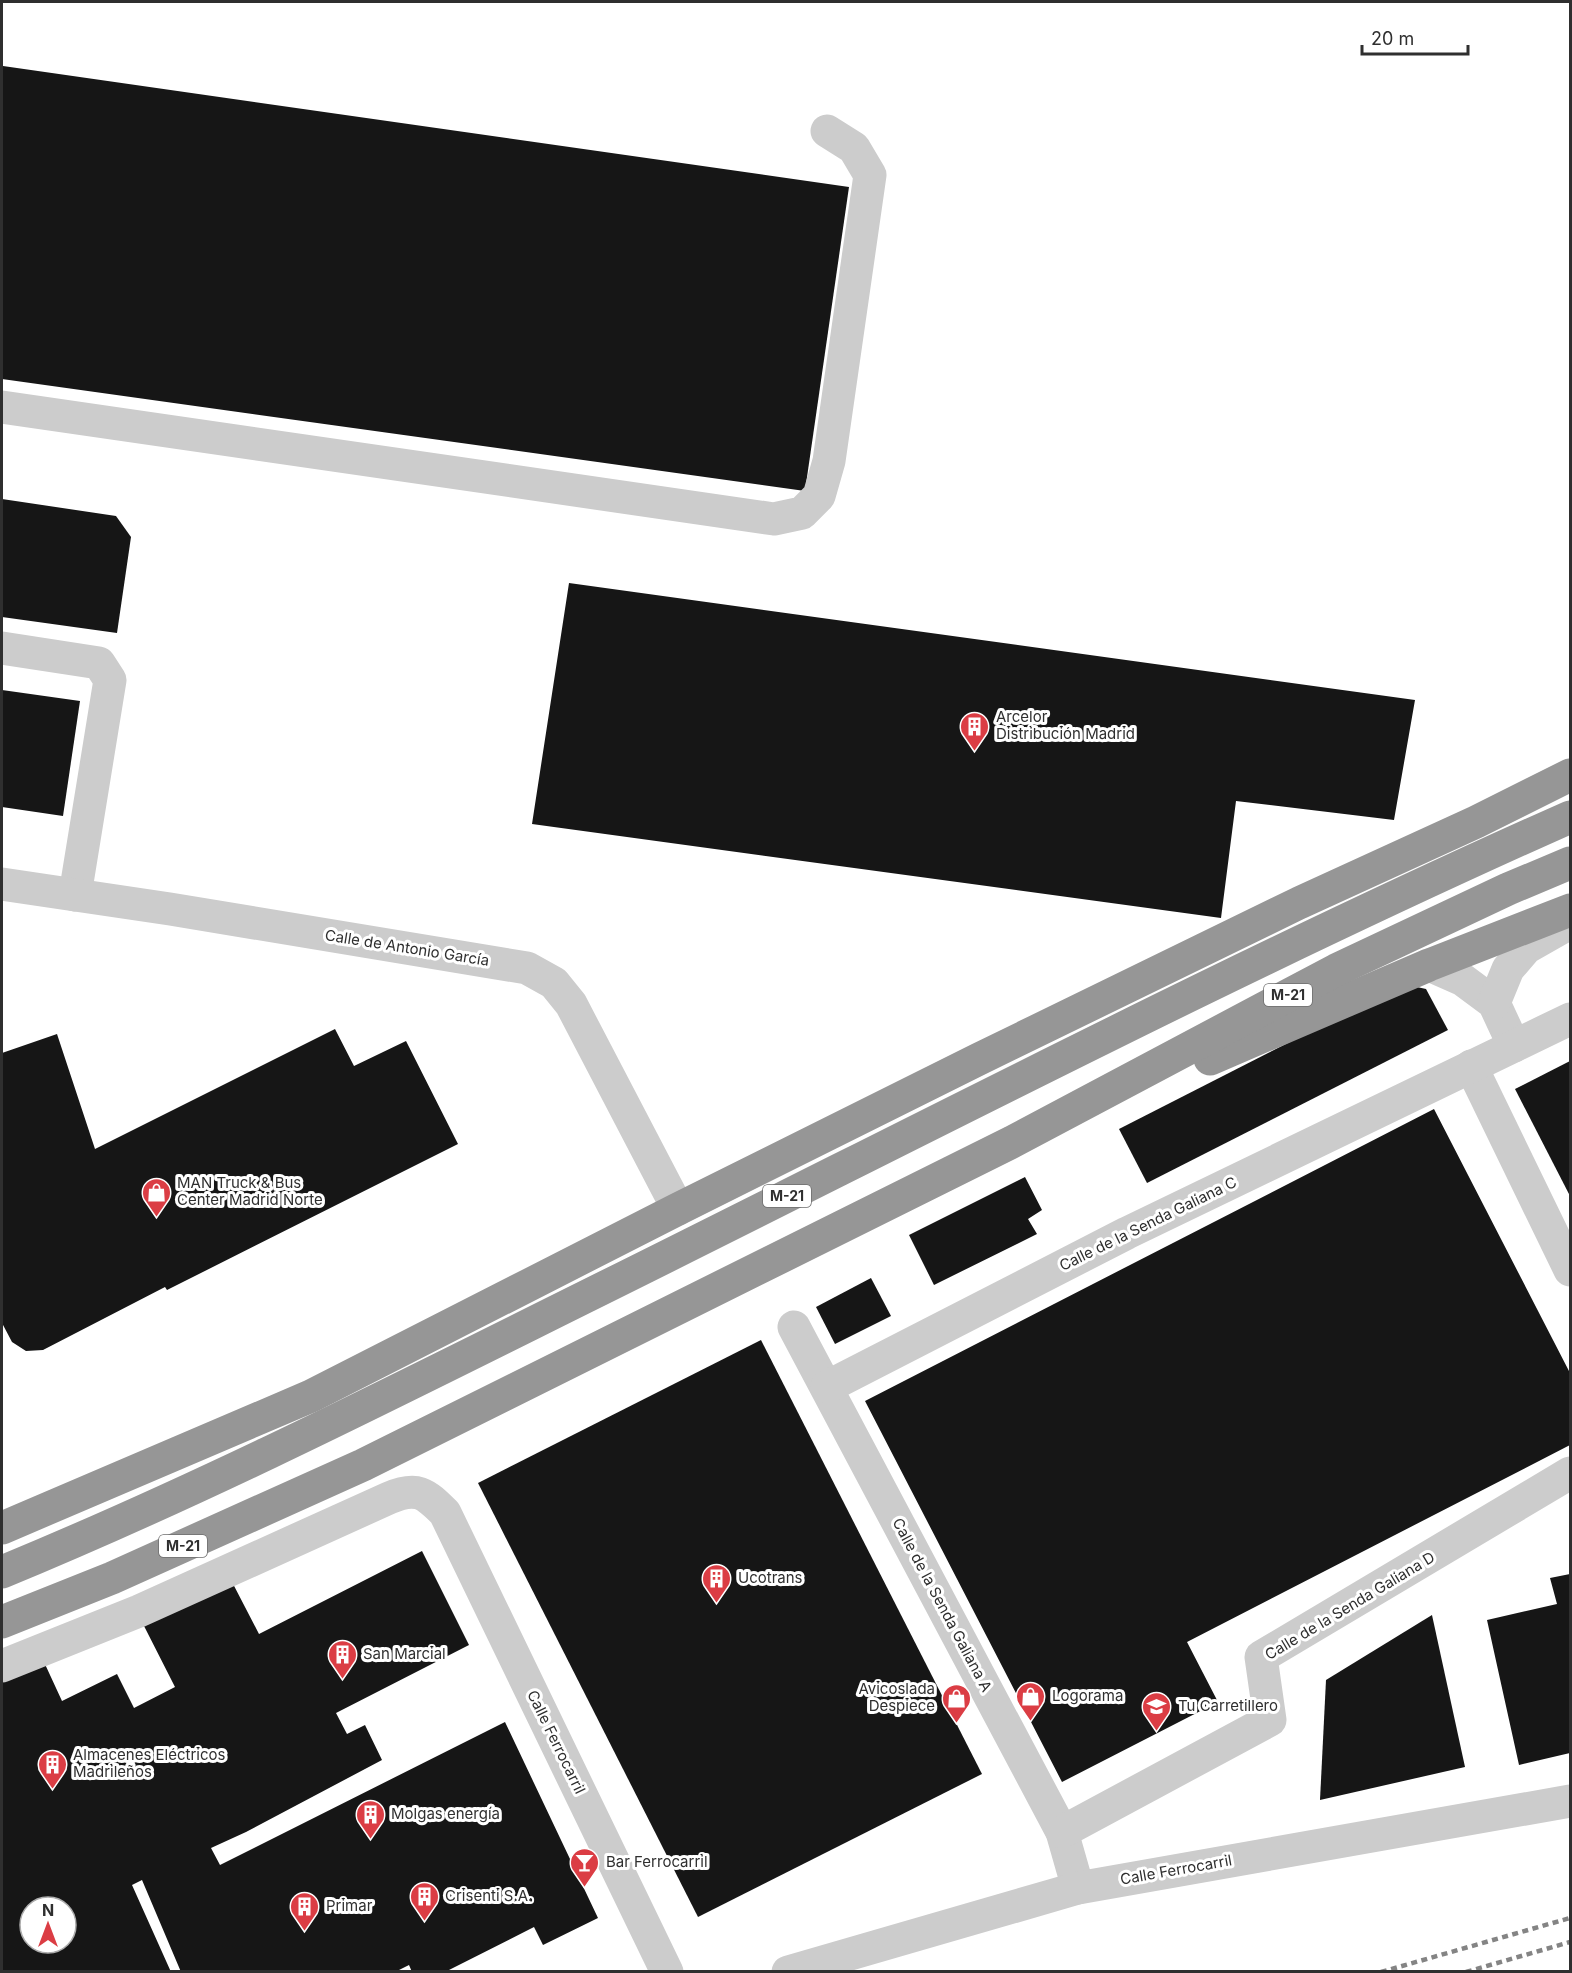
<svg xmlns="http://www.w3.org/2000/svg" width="1572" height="1973" font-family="Inter,sans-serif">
<rect width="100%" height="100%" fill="#fff"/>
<!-- building -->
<g fill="#161616" fill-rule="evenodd">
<polygon points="3,66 849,187 805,491 2,379 2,77"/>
<polygon points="2,499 116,516 131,537 117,633 2,617"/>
<polygon points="569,583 1415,700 1394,820 1236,801 1221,918 532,824"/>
<polygon points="2,690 80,701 63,816 2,807"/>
<polygon points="1417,987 1426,989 1448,1030 1147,1183 1119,1129 1380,996"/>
<polygon points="335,1029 354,1066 406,1041 458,1144 167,1290 165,1287 43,1350 26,1351 12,1342 2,1323 2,1053 57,1034 95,1149"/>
<polygon points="1570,1061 1570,1196 1515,1089"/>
<polygon points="1434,1109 1570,1373 1570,1445 1187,1642 1218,1702 1062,1782 865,1401"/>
<polygon points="1025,1177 1042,1210 1028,1219 1037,1234 934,1285 909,1235"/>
<polygon points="871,1278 891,1316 835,1344 816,1307"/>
<polygon points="761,1340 982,1774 698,1917 478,1483"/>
<path d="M422,1551L469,1645L336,1713L347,1734L365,1725L382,1760L246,1832L211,1848L220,1865L505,1722L598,1918L543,1945L534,1927L445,1972H412L409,1965L395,1972H181L142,1880L132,1885L171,1972H2V1677L44,1662L62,1701L117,1674L134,1708L175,1687L143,1624L231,1580L259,1634ZM30,1907H66V1943H30Z"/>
<polygon points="1570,1574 1570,1753 1519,1765 1487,1620 1557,1604 1550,1578"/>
<polygon points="1432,1615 1465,1767 1320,1800 1326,1680"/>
</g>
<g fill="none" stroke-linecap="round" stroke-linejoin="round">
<!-- minor -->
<g stroke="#ccc" stroke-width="33">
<polyline points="2,407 774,519 802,513 819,496 829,461 870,175 854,148 827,131"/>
<polyline points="2,648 99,663 110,680 75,895"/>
<polyline points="2,884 170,909 527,968 554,983 571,1004 678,1209"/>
<polyline points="1429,965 1463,980 1494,1003 1514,1046"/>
<polyline points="1494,1003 1508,969 1526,948 1570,923"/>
<polyline points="1471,1066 1570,1270"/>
<polyline points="794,1327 1062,1832 1078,1888"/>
<polyline points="827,1387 1127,1233 1570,1019"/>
<path d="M2,1666L139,1611L389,1498C417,1486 425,1493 445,1513L667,1972"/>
<polyline points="1062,1832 1270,1720 1261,1657 1570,1473"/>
<polyline points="788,1972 1078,1888 1570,1801"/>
</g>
<!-- highway -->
<g stroke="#969696" stroke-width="33">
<polyline points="1210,1059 1429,965 1570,910"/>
<polyline points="2,1528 311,1396 678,1209 979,1059 1299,903 1476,822 1570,775"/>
<path d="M2,1572C201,1490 394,1392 587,1296C914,1134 1237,965 1570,817"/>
<polyline points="2,1622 112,1578 363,1465 1012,1142 1336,970 1508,889 1570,863"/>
</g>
<!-- rail -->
<g stroke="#848484" stroke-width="4.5" stroke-dasharray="6 4.5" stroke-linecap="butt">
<polyline points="1381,1972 1570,1918"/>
<polyline points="1466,1972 1570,1942"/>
</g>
</g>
<!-- icons -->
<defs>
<symbol id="building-pin" viewBox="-11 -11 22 30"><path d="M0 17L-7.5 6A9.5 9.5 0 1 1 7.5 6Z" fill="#db3d44" stroke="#fff"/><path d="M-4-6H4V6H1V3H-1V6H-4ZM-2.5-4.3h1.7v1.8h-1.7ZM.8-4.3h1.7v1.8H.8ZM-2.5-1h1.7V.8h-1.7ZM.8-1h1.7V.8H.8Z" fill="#fff"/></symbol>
<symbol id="shop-pin" viewBox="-11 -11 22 30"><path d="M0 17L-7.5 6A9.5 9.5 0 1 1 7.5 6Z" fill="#db3d44" stroke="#fff"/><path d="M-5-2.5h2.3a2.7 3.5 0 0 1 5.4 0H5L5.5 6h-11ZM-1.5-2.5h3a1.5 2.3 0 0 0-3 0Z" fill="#fff"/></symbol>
<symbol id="school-pin" viewBox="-11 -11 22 30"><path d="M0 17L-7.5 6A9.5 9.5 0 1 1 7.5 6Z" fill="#db3d44" stroke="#fff"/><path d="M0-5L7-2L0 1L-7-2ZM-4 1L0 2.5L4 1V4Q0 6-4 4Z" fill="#fff"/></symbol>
<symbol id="bar-pin" viewBox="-11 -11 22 30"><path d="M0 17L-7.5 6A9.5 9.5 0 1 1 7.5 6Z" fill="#db3d44" stroke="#fff"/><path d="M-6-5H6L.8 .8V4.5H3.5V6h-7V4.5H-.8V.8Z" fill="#fff"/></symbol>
</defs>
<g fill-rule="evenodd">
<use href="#building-pin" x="958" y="710" width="33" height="45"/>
<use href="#shop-pin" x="140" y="1176" width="33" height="45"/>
<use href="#building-pin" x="700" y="1562" width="33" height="45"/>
<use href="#building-pin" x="326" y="1638" width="33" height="45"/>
<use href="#shop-pin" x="1014" y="1680" width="33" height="45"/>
<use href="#shop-pin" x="940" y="1682" width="33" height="45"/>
<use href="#school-pin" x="1140" y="1690" width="33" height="45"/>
<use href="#building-pin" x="36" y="1748" width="33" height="45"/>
<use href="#building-pin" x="354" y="1798" width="33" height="45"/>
<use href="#bar-pin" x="568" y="1846" width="33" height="45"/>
<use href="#building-pin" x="408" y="1880" width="33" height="45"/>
<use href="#building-pin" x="288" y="1890" width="33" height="45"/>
</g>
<g text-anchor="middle" stroke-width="6" stroke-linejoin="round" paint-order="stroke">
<!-- shield labels -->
<g fill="#fff" stroke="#6d6d6d" stroke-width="1.5">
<rect x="1264" y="984" width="48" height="22" rx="4.5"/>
<rect x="763" y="1185" width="48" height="22" rx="4.5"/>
<rect x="159" y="1535" width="48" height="22" rx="4.5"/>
</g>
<g font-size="14" font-weight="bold" fill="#2f2f2f">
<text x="1288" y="1000">M-21</text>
<text x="787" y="1201">M-21</text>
<text x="183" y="1551">M-21</text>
</g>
<!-- poi labels -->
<g font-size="15" fill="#2f2f2f" stroke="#fff" text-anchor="start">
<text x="996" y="722">Arcelor<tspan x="996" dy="17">Distribución Madrid</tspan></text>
<text x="177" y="1188">MAN Truck &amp; Bus<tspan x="177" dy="17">Center Madrid Norte</tspan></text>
<text x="738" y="1583">Ucotrans</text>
<text x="363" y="1659">San Marcial</text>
<text x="935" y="1694" text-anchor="end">Avicoslada<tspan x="935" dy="17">Despiece</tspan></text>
<text x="1052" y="1701">Logorama</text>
<text x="1178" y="1711">Tu Carretillero</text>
<text x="73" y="1760">Almacenes Eléctricos<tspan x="73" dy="17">Madrileños</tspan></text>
<text x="391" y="1819">Molgas energía</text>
<text x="606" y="1867">Bar Ferrocarril</text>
<text x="445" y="1901">Crisenti S.A.</text>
<text x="326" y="1911">Primar</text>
</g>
<!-- street labels -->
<g font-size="15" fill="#2f2f2f" stroke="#fff">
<text transform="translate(407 948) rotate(9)" y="5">Calle de Antonio García</text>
<text transform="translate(1148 1224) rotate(-26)" y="5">Calle de la Senda Galiana C</text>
<text transform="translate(942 1605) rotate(62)" y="5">Calle de la Senda Galiana A</text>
<text transform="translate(1350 1606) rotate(-31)" y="5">Calle de la Senda Galiana D</text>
<text transform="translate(556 1742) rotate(64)" y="5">Calle Ferrocarril</text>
<text transform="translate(1176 1870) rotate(-10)" y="5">Calle Ferrocarril</text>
</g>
</g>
<!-- border -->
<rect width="1572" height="1973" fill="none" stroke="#2f2f2f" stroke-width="6"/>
<!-- north arrow -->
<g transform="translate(48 1925)"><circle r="28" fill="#ffffff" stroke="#acacac" stroke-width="1.5"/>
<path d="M0-4.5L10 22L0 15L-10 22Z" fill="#db3d44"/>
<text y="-9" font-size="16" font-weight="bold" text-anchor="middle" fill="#2f2f2f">N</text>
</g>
<!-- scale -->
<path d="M1362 45v9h106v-9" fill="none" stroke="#2f2f2f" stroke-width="3"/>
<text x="1371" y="45" font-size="18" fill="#2f2f2f" stroke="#ffffff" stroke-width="4.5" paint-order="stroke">20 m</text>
</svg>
